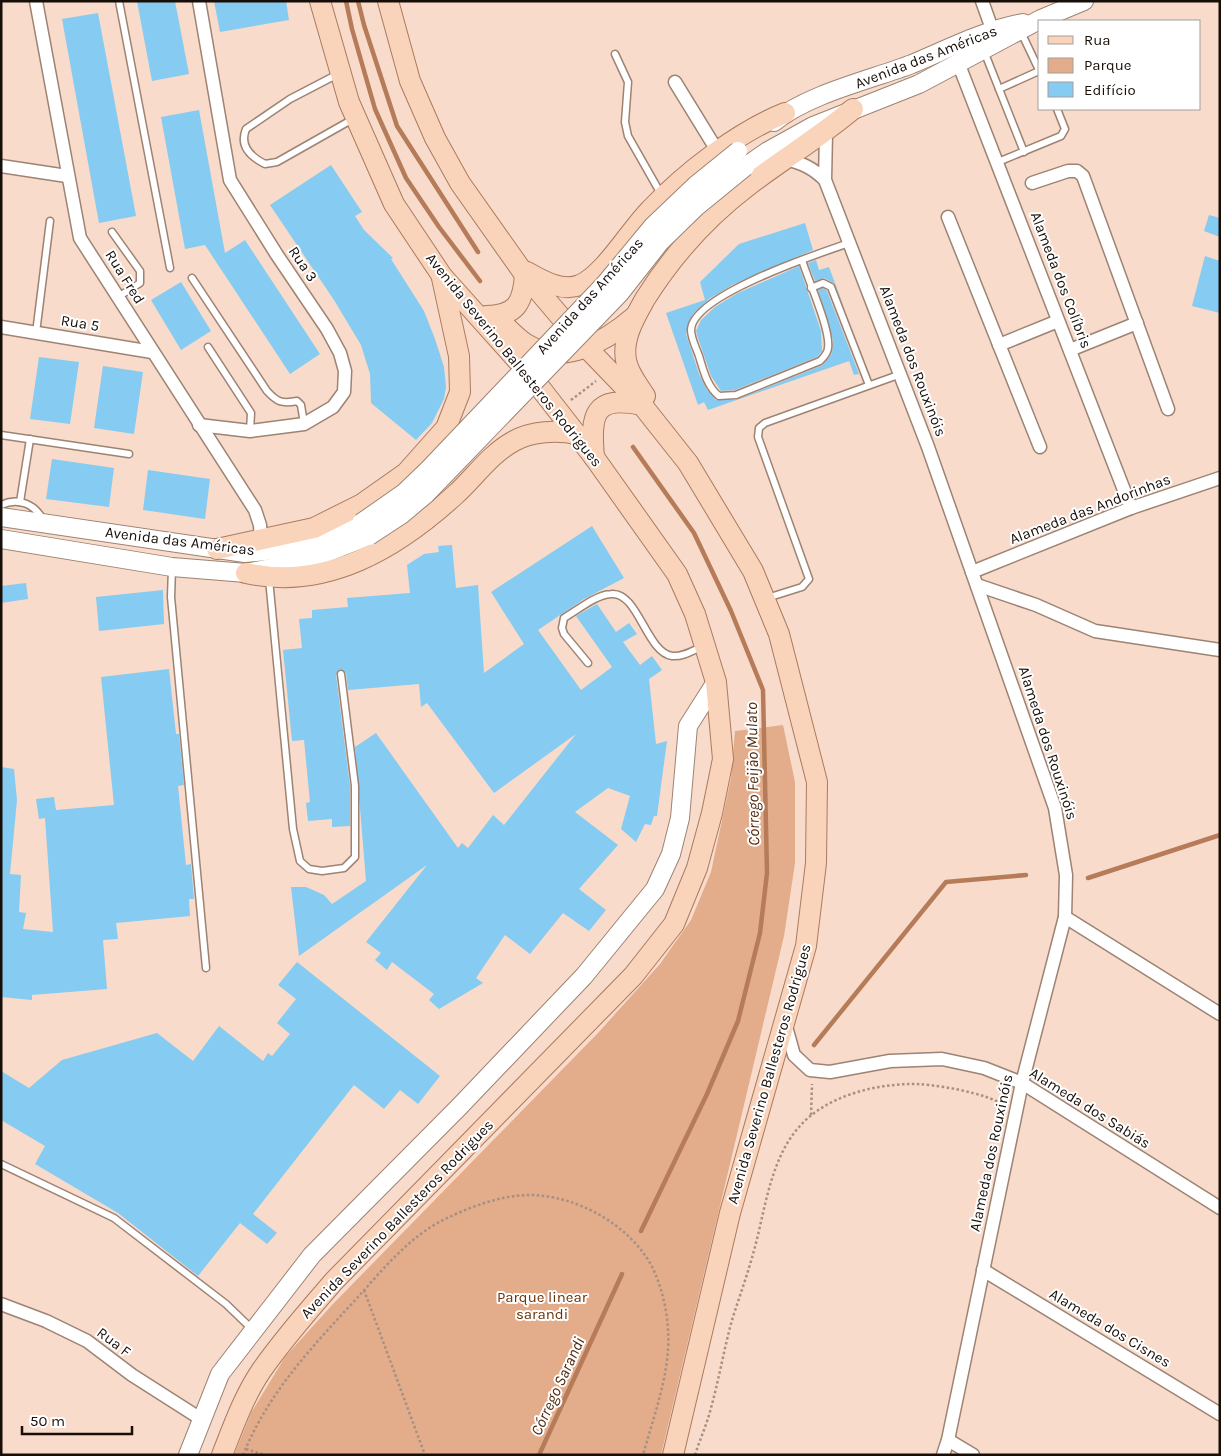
<svg xmlns="http://www.w3.org/2000/svg" width="1221" height="1456" font-family="Karla,sans-serif">
<rect width="100%" height="100%" fill="#f8dbca"/>
<!-- green -->
<polygon fill="#e3ac8b" points="783,725 795,782 795,863 784,936 661,1455 234,1455 251,1413 285,1357 332,1305 598,1033 660,964 691,920 711,872 731,778 735,731"/>
<g fill="none" stroke-linecap="round" stroke-linejoin="round">
<!-- stream -->
<g stroke="#b67c59" stroke-width="4.5">
<polyline points="346,1 352,29 375,109 406,178 439,227 480,281"/>
<polyline points="358,1 364,25 397,126 478,252"/>
<polyline points="633,447 694,533 731,611 763,690 767,873 760,933 738,1021 707,1094 641,1231"/>
<polyline points="1088,878 1220,835"/>
<polyline points="814,1045 946,882 1026,875"/>
<polyline points="539,1455 622,1274"/>
</g>
</g>
<!-- building -->
<g fill="#86cbf1">
<polygon points="137,1 175,1 189,74 152,81"/>
<polygon points="214,1 286,1 289,20 220,32"/>
<polygon points="98,13 136,216 99,223 62,19"/>
<polygon points="199,110 225,253 245,240 320,354 290,374 205,245 185,249 161,117"/>
<polygon points="331,165 362,212 355,216 364,230 393,258 391,259 424,311 435,339 444,367 446,387 444,399 432,423 416,440 371,403 370,374 361,345 334,300 270,205"/>
<polygon points="1209,215 1220,218 1220,237 1204,231"/>
<polygon points="805,223 813,250 732,285 709,299 693,314 686,334 699,374 707,390 716,400 736,400 823,365 832,353 833,340 818,290 823,288 827,291 859,374 854,375 849,361 708,410 704,402 698,405 666,313 705,300 700,282 739,244"/>
<polygon points="1205,256 1220,261 1220,313 1192,306"/>
<polygon points="816,260 819,270 829,267 845,310 834,283 824,278 815,281 808,263"/>
<polygon points="799,266 821,331 822,351 817,357 735,390 721,391 711,376 698,338 696,331 701,320 715,307 736,294"/>
<polygon points="181,282 211,331 181,350 151,300"/>
<polygon points="39,357 79,362 70,424 30,419"/>
<polygon points="103,366 143,372 134,434 94,428"/>
<polygon points="52,459 114,468 109,507 46,499"/>
<polygon points="148,470 210,479 205,519 143,510"/>
<polygon points="592,526 624,578 584,599 538,630 581,690 612,667 576,616 597,604 616,632 629,623 637,634 623,642 640,665 652,656 662,670 649,679 656,744 667,741 657,816 654,816 651,825 645,824 636,842 621,829 630,796 608,788 575,812 618,845 579,889 606,910 589,931 563,913 530,954 505,935 476,978 483,983 439,1009 429,1000 434,994 392,962 387,970 375,960 381,953 366,942 427,865 299,956 291,887 306,887 324,895 332,904 366,881 355,747 376,733 458,848 462,843 468,848 493,815 504,825 576,734 494,793 427,703 421,707 419,684 348,690 346,673 340,669 336,675 350,786 350,826 332,827 332,819 308,821 306,803 310,802 304,740 292,741 283,650 302,648 299,619 312,618 312,610 348,607 347,598 410,593 407,565 424,554 439,552 438,546 452,545 456,588 478,585 484,673 524,644 491,592"/>
<polygon points="26,583 28,599 1,603 1,586"/>
<polygon points="163,590 164,624 99,631 96,597"/>
<polygon points="169,669 176,734 179,734 184,785 178,786 186,865 191,864 194,899 189,899 190,916 116,923 118,939 103,940 107,989 32,995 32,1000 1,997 1,767 14,769 17,800 10,874 21,875 19,912 26,913 23,929 53,932 45,818 39,819 36,799 54,797 56,810 114,805 101,677"/>
<polygon points="297,962 440,1076 418,1104 400,1090 384,1109 354,1085 253,1214 277,1233 267,1244 240,1223 198,1276 118,1213 35,1164 45,1146 1,1120 1,1071 29,1088 62,1060 157,1033 193,1061 219,1026 263,1061 268,1053 272,1056 290,1034 277,1023 296,999 278,985"/>
</g>
<g fill="none" stroke-linecap="round" stroke-linejoin="round">
<defs>
<g id="lane">
<polyline points="119,1 170,268"/>
<polyline points="1021,32 1040,72"/>
<polyline points="984,51 1024,152"/>
<polyline points="615,54 628,82 625,122 628,136 661,194"/>
<path d="M338,74L290,99L246,129C239,146 251,157 265,164L277,162L353,119"/>
<polyline points="999,89 1039,71"/>
<polyline points="998,162 1061,136 1065,129 1057,109"/>
<polyline points="112,232 140,271 140,283 118,297"/>
<path d="M802,260C808,280 831,330 828,348C828,353 823,358 820,361L736,395L719,396C707,387 703,369 699,356C696,348 691,338 691,330C692,295 820,253 849,243"/>
<path d="M192,278L267,391C277,402 282,404 297,401L301,405L304,424"/>
<polyline points="811,288 823,283 831,287 869,385"/>
<polyline points="36,333 50,221"/>
<polyline points="208,347 251,413 250,431"/>
<polyline points="1,435 129,454"/>
<polyline points="20,502 30,439"/>
<path d="M1,505C18,497 35,504 43,520"/>
<polyline points="172,568 171,597 206,968"/>
<polyline points="269,579 293,829 300,861 309,869 322,871 344,868 355,857 355,786 341,674"/>
<polyline points="767,598 802,587 809,579 758,437 759,428 765,423 901,374"/>
<path d="M588,663L564,634L562,628L564,618C578,610 595,595 611,594C638,591 646,652 672,656C683,657 692,651 701,647"/>
<polyline points="1,1164 114,1218 226,1304 253,1330"/>
</g>
<g id="street">
<polyline points="36,1 80,238 255,510 260,525 261,541"/>
<polyline points="199,1 230,180 277,255 327,329 340,353 345,371 344,392 333,407 304,424 250,431 199,425"/>
<polyline points="982,1 992,29"/>
<polyline points="959,65 1131,508"/>
<polyline points="675,82 718,152"/>
<polyline points="826,132 825,180 928,447 1055,808 1066,875 1065,917 1022,1083 948,1440 943,1455"/>
<path d="M785,159C802,163 813,168 825,180"/>
<polyline points="1,166 67,176"/>
<polyline points="1032,183 1068,171 1077,171 1083,176 1168,409"/>
<polyline points="948,217 1040,447"/>
<polyline points="1,327 152,352"/>
<polyline points="999,345 1058,321"/>
<polyline points="1070,350 1137,323"/>
<polyline points="972,572 1131,508 1220,478"/>
<polyline points="977,585 1036,605 1095,631 1220,650"/>
<polyline points="1065,917 1220,1014"/>
<polyline points="785,1023 794,1055 810,1070 830,1072 890,1061 942,1059 984,1068 1022,1083 1220,1208"/>
<polyline points="983,1270 1220,1414"/>
<polyline points="1,1304 46,1321 87,1341 132,1375 201,1419"/>
<polyline points="948,1440 973,1455"/>
</g>
<g id="secondary">
<path d="M774,122C808,94 870,80 912,64C950,48 982,31 1023,23"/>
<polyline points="745,167 768,151 813,126 919,84 1041,19 1084,1"/>
<path d="M1,517L245,553C286,550 323,541 361,523"/>
<polyline points="1,539 172,567 246,573 306,561 369,536"/>
<polyline points="188,1455 220,1374 312,1255 460,1106 584,976 655,889 671,854 680,818 688,726 716,682"/>
</g>
<g id="primary">
<polyline points="388,1 410,81 435,138 460,183 525,275 587,348 642,405 688,463 753,571 779,634 817,782 816,863 806,946 730,1213 673,1455"/>
<path d="M527,272C543,281 562,292 580,285C605,274 630,230 650,210C686,172 738,132 785,113"/>
<path d="M486,316C516,316 523,303 525,275"/>
<path d="M495,316C505,325 515,337 526,344C563,367 606,341 634,317"/>
<path d="M645,396C638,385 628,373 626,360C622,338 635,317 645,299C672,256 708,216 749,185C783,159 820,137 853,109"/>
<path d="M594,457C590,414 594,395 642,405"/>
<polyline points="217,549 314,528 362,504 406,473 446,428 460,392 459,356 442,278"/>
<path d="M246,573C326,591 397,548 455,495C474,478 490,454 514,441C532,431 557,430 577,434"/>
<path d="M222,1455C233,1427 244,1396 261,1371C283,1339 309,1310 334,1281L633,976L674,924L697,868L712,813L723,759L716,682L695,614L677,574L594,457L527,371L442,276L394,204L349,102L320,1"/>
</g>
</defs>
<!-- lane casing -->
<use href="#lane" stroke="#9d8373" stroke-width="9"/>
<!-- street casing -->
<use href="#street" stroke="#9d8373" stroke-width="15"/>
<!-- secondary casing -->
<use href="#secondary" stroke="#9d8373" stroke-width="20"/>
<!-- primary casing -->
<use href="#primary" stroke="#a97b5f" stroke-width="22"/>
<!-- path -->
<g stroke="#a69083" stroke-width="2.5" stroke-dasharray="2.5 2.5" stroke-linecap="butt">
<polyline points="571,400 596,381"/>
<polyline points="811,1115 812,1084"/>
<polyline points="364,1290 425,1455"/>
<polyline points="246,1449 265,1455"/>
<path d="M243,1455C269,1391 313,1346 358,1297C383,1269 410,1236 445,1219C470,1207 499,1196 527,1195C578,1194 639,1229 657,1278C663,1294 667,1312 668,1329C671,1371 654,1415 643,1455"/>
<path d="M695,1455C700,1439 707,1424 711,1408C719,1379 724,1349 732,1320C739,1298 747,1276 753,1254C765,1213 769,1161 799,1127C825,1097 871,1085 909,1084C929,1083 990,1093 1004,1106"/>
</g>
<!-- lane -->
<use href="#lane" stroke="#fff" stroke-width="6"/>
<!-- street -->
<use href="#street" stroke="#fff" stroke-width="12"/>
<!-- secondary -->
<use href="#secondary" stroke="#fff" stroke-width="18"/>
<!-- primary -->
<use href="#primary" stroke="#fad3bb" stroke-width="20"/>
<defs>
<g id="secondary-bridge">
<polyline points="361,523 404,493 429,469 605,284 653,226 696,185 738,151"/>
<polyline points="369,536 401,515 426,494 620,293 660,242 696,207 745,167"/>
</g>
</defs>
<!-- secondary-bridge casing -->
<use href="#secondary-bridge" stroke="#9d8373" stroke-width="20" stroke-linecap="butt"/>
<!-- secondary-bridge -->
<use href="#secondary-bridge" stroke="#fff" stroke-width="18"/>
</g>
<g text-anchor="middle" stroke-width="4" stroke-linejoin="round" paint-order="stroke">
<!-- street labels -->
<g font-size="15" fill="#170e08" stroke="#fff">
<text transform="translate(926 57) rotate(-21)" y="5">Avenida das Américas</text>
<text transform="translate(303 264) rotate(56)" y="5">Rua 3</text>
<text transform="translate(125 277) rotate(58)" y="5">Rua Fred</text>
<text transform="translate(1061 280) rotate(69)" y="5">Alameda dos Colíbris</text>
<text transform="translate(590 296) rotate(-48)" y="5">Avenida das Américas</text>
<text transform="translate(80 323) rotate(9)" y="5">Rua 5</text>
<text transform="translate(514 360) rotate(51)" y="5">Avenida Severino Ballesteros Rodrigues</text>
<text transform="translate(913 361) rotate(69)" y="5">Alameda dos Rouxinóis</text>
<text transform="translate(1090 509) rotate(-21)" y="5">Alameda das Andorinhas</text>
<text transform="translate(180 541) rotate(7)" y="5">Avenida das Américas</text>
<text transform="translate(1048 743) rotate(72)" y="5">Alameda dos Rouxinóis</text>
<text transform="translate(769 1074) rotate(-74)" y="5">Avenida Severino Ballesteros Rodrigues</text>
<text transform="translate(1090 1108) rotate(32)" y="5">Alameda dos Sabiás</text>
<text transform="translate(991 1153) rotate(-78)" y="5">Alameda dos Rouxinóis</text>
<text transform="translate(397 1219) rotate(-46)" y="5">Avenida Severino Ballesteros Rodrigues</text>
<text transform="translate(1110 1328) rotate(31)" y="5">Alameda dos Cisnes</text>
<text transform="translate(114 1342) rotate(37)" y="5">Rua F</text>
</g>
<!-- park labels -->
<g font-size="15" fill="#6a3207" stroke="#fff">
<text x="542" y="1302">Parque linear<tspan x="542" dy="17">sarandi</tspan></text>
</g>
<!-- water labels -->
<g font-size="16" font-style="italic" fill="#522b0f" stroke="#fff">
<text transform="translate(752 774) rotate(-91)" y="6">Córrego Feijão Mulato</text>
<text transform="translate(557 1386) rotate(-65)" y="6">Córrego Sarandi</text>
</g>
</g>
<!-- border -->
<rect width="1221" height="1456" fill="none" stroke="#170e08" stroke-width="5"/>
<!-- legend -->
<rect x="1038" y="20" width="162" height="90" fill="#ffffff" stroke="#a29f9c"/>
<rect x="1048" y="36" width="25" height="8" fill="#fad3bb" stroke="#a29f9c"/>
<text x="1084" y="45" font-size="15" fill="#170e08">Rua</text>
<rect x="1048" y="58" width="25" height="15" fill="#e3ac8b" stroke="#a29f9c"/>
<text x="1084" y="70" font-size="15" fill="#170e08">Parque</text>
<rect x="1048" y="82" width="25" height="15" fill="#86cbf1" stroke="#a29f9c"/>
<text x="1084" y="95" font-size="15" fill="#170e08">Edifício</text>
<!-- scale -->
<path d="M22 1426v8h110v-8" fill="none" stroke="#170e08" stroke-width="2.5"/>
<text x="30" y="1426" font-size="15" fill="#170e08" stroke="#ffffff" stroke-width="4" paint-order="stroke">50 m</text>
</svg>
